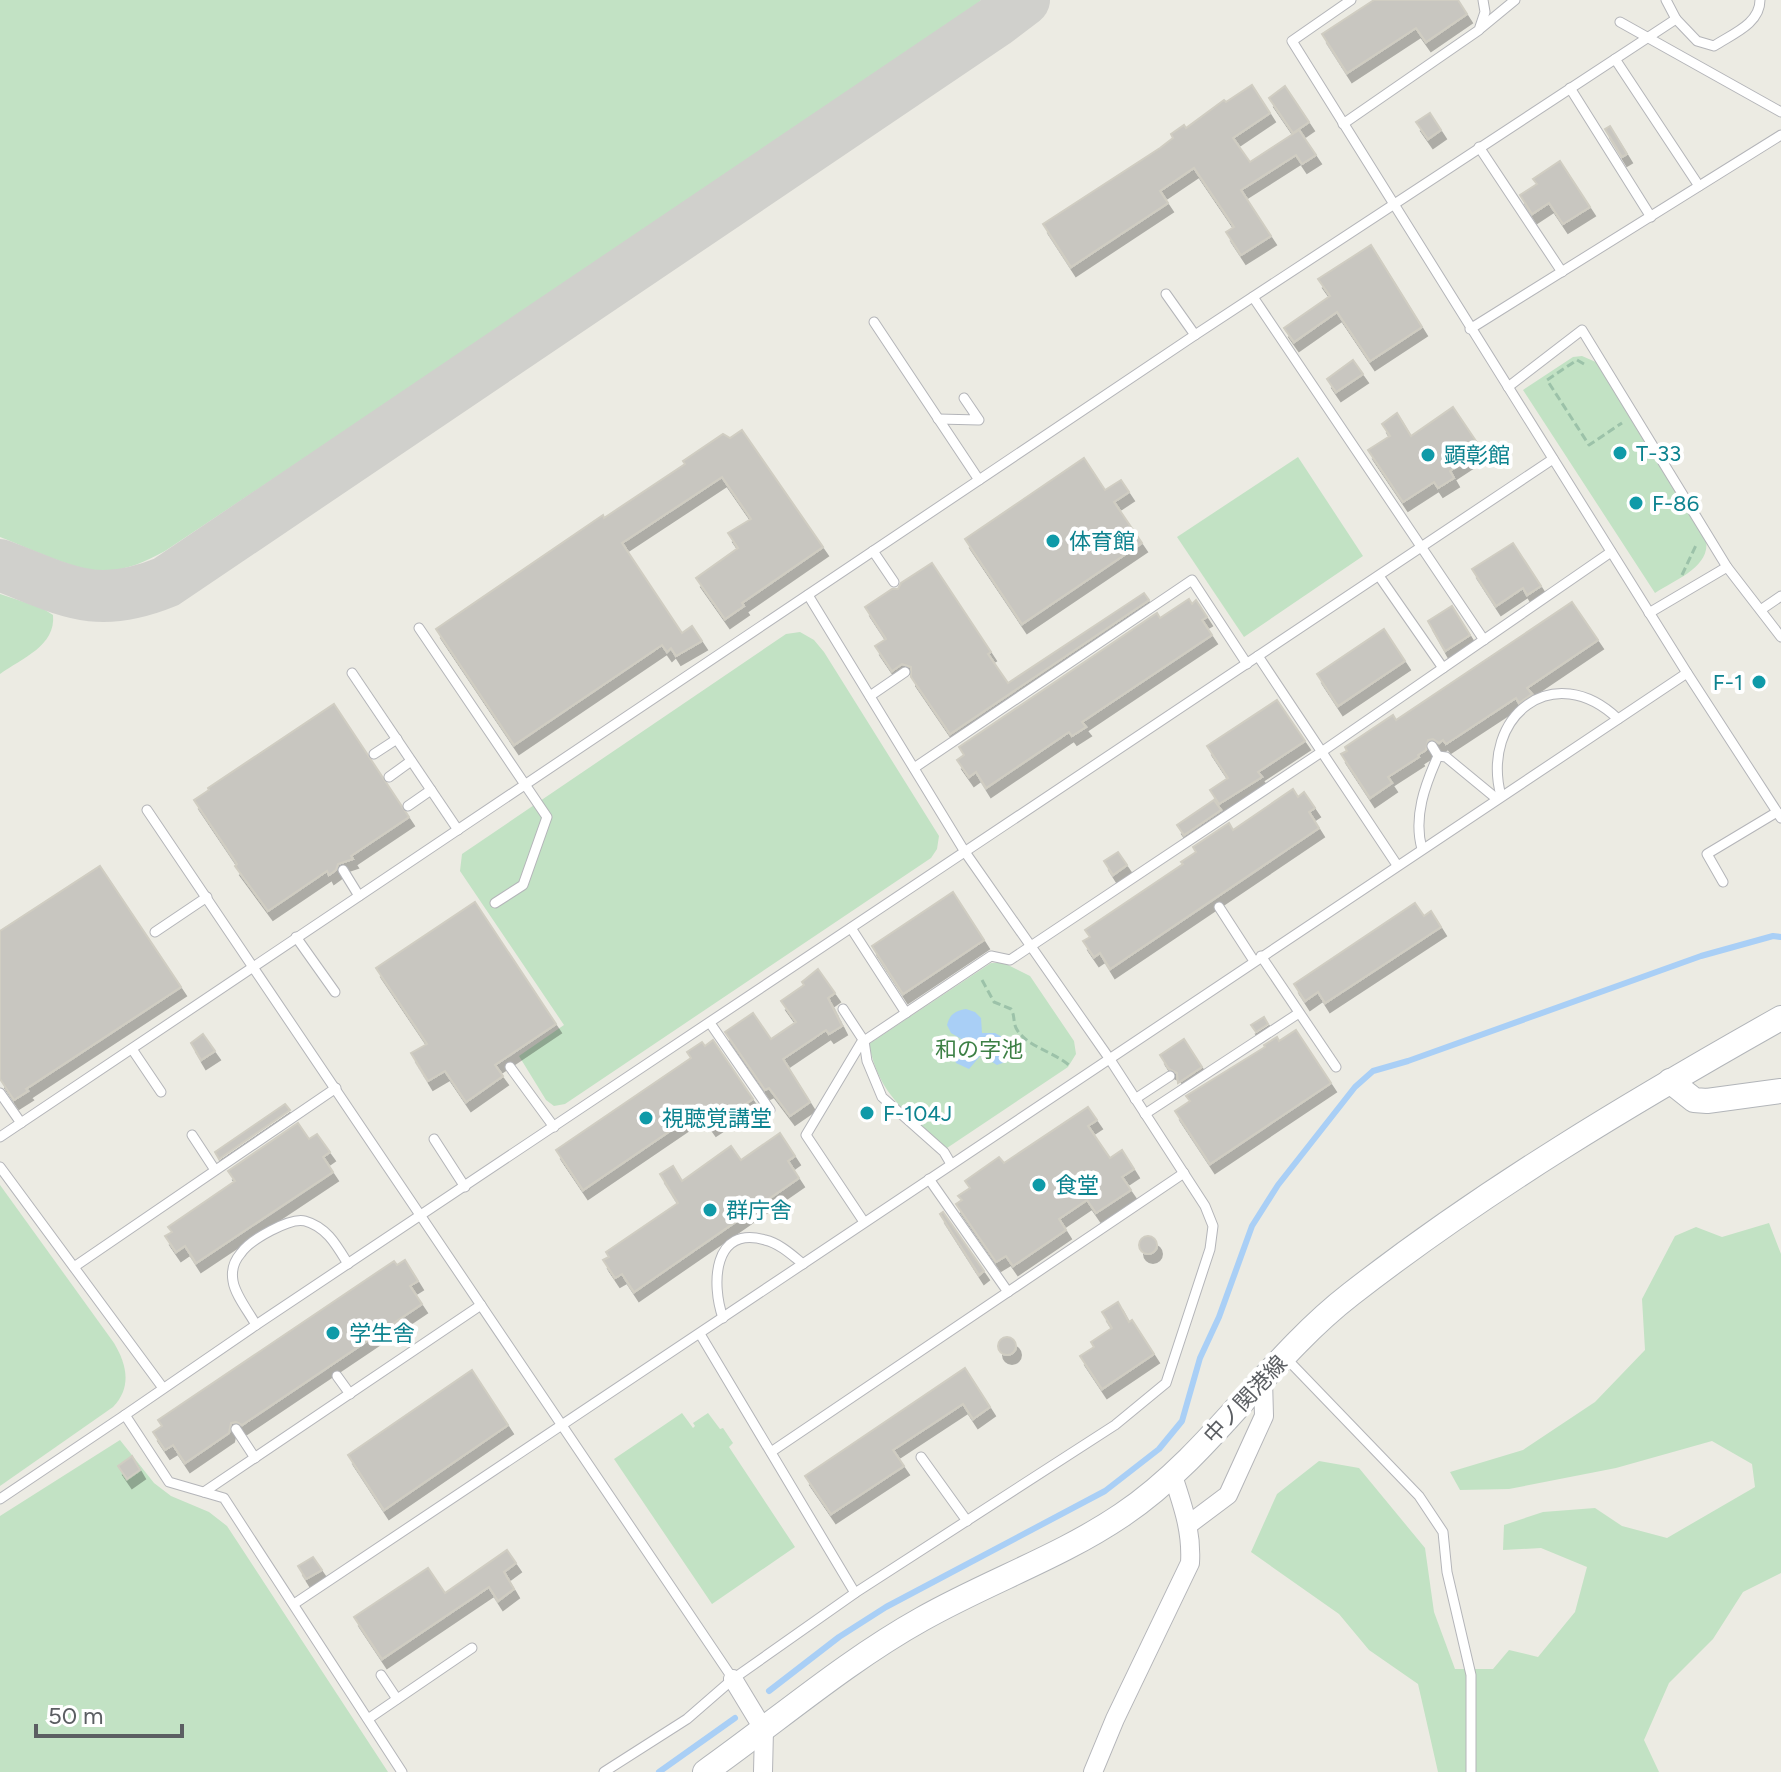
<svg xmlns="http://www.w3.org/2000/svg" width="1781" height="1772" font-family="Figtree,'Noto Sans JP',sans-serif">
<defs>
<filter id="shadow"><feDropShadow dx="5" dy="9" stdDeviation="0" flood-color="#0004"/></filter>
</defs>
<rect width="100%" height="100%" fill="#ecebe3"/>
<!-- green -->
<g fill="#c2e2c4">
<path d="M0,0H981L964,18L165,551C146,561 128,570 106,571C79,573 27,547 0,537Z"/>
<path d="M1582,356L1598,363L1706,540C1711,567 1674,580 1655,593L1523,390L1573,357Z"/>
<polygon points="1298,457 1363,556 1244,637 1177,537"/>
<path d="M0,594L42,608L53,615C56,646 22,658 0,674Z"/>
<polygon points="800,632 814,640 824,652 939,836 937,849 931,858 565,1104 554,1106 546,1100 519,1056 564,1025 460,871 462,854 786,634"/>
<path d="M991,963H1004L1030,976L1074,1041L1076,1054L1068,1067L947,1148C909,1114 879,1097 869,1044Z"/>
<path d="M0,1185L114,1343C127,1365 132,1387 113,1407L0,1486Z"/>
<polygon points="1769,1223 1781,1254 1781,1573 1743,1592 1713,1639 1669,1683 1644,1740 1659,1772 1438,1772 1418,1684 1369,1650 1339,1614 1251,1552 1277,1494 1319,1461 1359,1468 1425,1548 1434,1612 1455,1669 1493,1669 1509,1650 1538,1657 1575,1612 1587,1567 1541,1548 1503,1550 1504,1525 1543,1512 1595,1508 1622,1526 1667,1538 1755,1487 1752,1464 1712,1441 1616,1468 1509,1489 1460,1490 1450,1472 1523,1450 1595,1402 1645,1350 1642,1299 1675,1236 1696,1227 1722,1237"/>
<polygon points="682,1413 693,1428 695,1426 693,1423 708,1413 720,1429 723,1428 733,1443 729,1447 795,1547 712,1604 614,1459"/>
<polygon points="120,1440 154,1483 171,1496 209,1512 227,1526 388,1772 0,1772 0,1516"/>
</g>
<!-- water -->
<path fill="#a9cff6" d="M966,1009L975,1012L981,1018L982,1033H995L1011,1042L1013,1051L1008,1061L997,1065L981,1055L969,1069L956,1063L952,1052L965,1041L951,1033L947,1025C950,1014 955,1011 966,1009Z"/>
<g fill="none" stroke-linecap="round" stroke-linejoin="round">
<!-- stream -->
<g stroke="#a9cff6" stroke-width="6">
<polyline points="769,1691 839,1637 886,1607 1105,1491 1159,1449 1182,1421 1200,1358 1219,1317 1252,1226 1278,1185 1355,1087 1373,1071 1408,1061 1701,956 1773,936 1781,937"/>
<polyline points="659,1772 735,1718"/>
</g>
<!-- taxiway -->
<path stroke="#d0d0cc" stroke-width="52" d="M0,565C66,590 95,611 166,582L995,22L1024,0"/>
</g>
<!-- building -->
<g fill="#c8c6c0" stroke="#d0cdc2" stroke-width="2" filter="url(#shadow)">
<polygon points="1374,0 1458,0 1467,14 1426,42 1416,28 1347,73 1322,34"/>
<polygon points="1252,85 1270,113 1233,138 1250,162 1299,130 1316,155 1302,164 1296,155 1241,190 1271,236 1241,255 1226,232 1234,227 1194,168 1160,191 1168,203 1071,267 1043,224 1160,148 1173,138 1171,134 1184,125 1186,128 1224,100 1226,102"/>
<polygon points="1285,86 1309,122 1293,133 1269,98"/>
<polygon points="1430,113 1441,130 1428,139 1416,122"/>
<polygon points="1610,126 1627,154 1622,157 1605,129"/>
<polygon points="1560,161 1590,207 1563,224 1549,203 1532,214 1520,195 1537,184 1533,179"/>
<polygon points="1371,245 1422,327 1370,361 1337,312 1294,342 1284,328 1330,296 1318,279"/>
<polygon points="1353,360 1363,374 1336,392 1327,379"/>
<polygon points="1453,407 1482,450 1450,471 1454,478 1438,488 1434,482 1403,502 1368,450 1390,436 1382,424 1397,413 1411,436"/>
<polygon points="742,430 823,547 742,603 744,606 725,619 696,578 738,548 728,533 751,519 722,477 622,543 682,633 692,626 702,641 676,656 671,648 667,652 662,645 514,745 436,629 603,515 604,518 685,464 683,461 723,434 730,438"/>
<polygon points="1084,458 1105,490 1121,480 1129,492 1114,502 1142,543 1022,624 965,539"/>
<polygon points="1513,543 1541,586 1527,595 1523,588 1496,606 1472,569"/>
<polygon points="932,563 991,652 988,654 1008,683 1144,593 1149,600 950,734 911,677 911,667 902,664 892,671 875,646 886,639 865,607 892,589 898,589 901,583"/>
<polygon points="1189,599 1192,604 1196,600 1207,617 1202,620 1212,635 1082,722 1086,727 1072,736 1069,732 986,788 976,772 969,777 957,760 964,755 959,747 1157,613 1160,618"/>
<polygon points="1572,602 1598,640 1527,688 1532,694 1519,703 1516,698 1446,744 1443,740 1439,743 1433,739 1428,740 1426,750 1418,755 1419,757 1388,777 1392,783 1370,798 1341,754 1347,751 1345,747 1393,715 1396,720"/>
<polygon points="1452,606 1470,635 1445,651 1428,621"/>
<polygon points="1384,629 1405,661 1338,706 1317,674"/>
<polygon points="1277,700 1305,741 1258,772 1262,777 1219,804 1210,790 1228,778 1207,746"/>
<polygon points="334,704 409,817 351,856 353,859 338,864 336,870 329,875 327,871 268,911 235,866 237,864 194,800 209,790 208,788"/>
<polygon points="1293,789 1298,797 1304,792 1315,808 1309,812 1319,828 1110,969 1100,953 1094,957 1083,941 1090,937 1085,930 1183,864 1181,862 1196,852 1193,847 1229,823 1233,830"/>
<polygon points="1214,800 1221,810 1184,835 1177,825"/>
<polygon points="1118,852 1127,865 1113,875 1104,861"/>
<polygon points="100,866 181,987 26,1089 28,1091 14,1100 0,1079 0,931"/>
<polygon points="953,892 984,940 903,994 872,946"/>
<polygon points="475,902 556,1024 495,1065 503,1076 466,1102 445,1071 428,1081 411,1053 427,1044 376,968"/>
<polygon points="1415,903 1424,916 1431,911 1441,927 1325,1003 1318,992 1305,1001 1294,984"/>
<polygon points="818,969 835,993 828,998 842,1026 829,1034 826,1030 783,1059 810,1102 790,1116 769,1088 765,1090 725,1032 753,1013 771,1039 796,1022 781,1001 804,985 802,982"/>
<polygon points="1264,1017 1268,1024 1256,1032 1251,1025"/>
<polygon points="1296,1030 1331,1083 1210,1164 1175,1111 1190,1101 1186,1096 1265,1047 1264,1045 1277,1037 1279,1041"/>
<polygon points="203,1034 215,1051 201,1060 191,1043"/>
<polygon points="1184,1039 1202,1067 1178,1083 1177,1073 1169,1069 1160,1055"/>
<polygon points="713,1040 753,1099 711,1127 706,1120 695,1114 583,1190 556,1150 691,1058 687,1052 702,1042 705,1046"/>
<polygon points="285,1104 290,1110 219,1159 215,1152"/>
<polygon points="1088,1107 1097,1120 1088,1126 1110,1158 1122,1150 1134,1169 1122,1177 1131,1190 1096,1213 1087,1200 1059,1219 1066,1230 1013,1266 1006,1256 996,1262 956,1204 962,1200 958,1196 970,1188 965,1181 999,1157 1004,1163"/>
<polygon points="298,1123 309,1139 317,1134 330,1152 323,1157 333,1172 196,1263 185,1246 176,1252 165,1236 172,1232 168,1227 235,1181 228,1171"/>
<polygon points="780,1133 795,1156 788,1161 799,1178 634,1292 622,1274 615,1278 603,1260 609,1257 606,1252 678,1203 660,1174 673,1166 682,1181 731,1146 741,1160"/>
<polygon points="943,1212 984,1271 979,1275 940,1214"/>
<circle cx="1148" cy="1245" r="9"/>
<polygon points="405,1260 418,1281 410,1286 422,1304 242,1425 236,1422 231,1423 229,1433 185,1463 173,1445 165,1450 153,1432 162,1426 158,1420 394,1261 397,1265"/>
<polygon points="1118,1302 1129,1322 1132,1320 1154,1354 1102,1389 1080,1356 1094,1347 1091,1342 1112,1328 1102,1312"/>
<circle cx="1007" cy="1346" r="9"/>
<polygon points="965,1368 990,1407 973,1419 963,1404 893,1450 904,1466 831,1514 805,1476"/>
<polygon points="472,1370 508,1425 384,1510 348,1455"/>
<polygon points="132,1456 140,1470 127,1479 118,1466"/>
<polygon points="507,1550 516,1563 504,1572 514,1589 498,1601 489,1587 382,1659 354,1617 428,1568 445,1593"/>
<polygon points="313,1557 322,1570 306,1579 298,1566"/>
</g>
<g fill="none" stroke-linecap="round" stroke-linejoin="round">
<defs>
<g id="lane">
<polyline points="1351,0 1292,41 1687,673 1781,818"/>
<path d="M1676,19L1697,41L1714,46C1732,34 1760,24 1760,0"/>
<polyline points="1620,22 1781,112"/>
<polyline points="1481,28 1515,0"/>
<polyline points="1615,59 1699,186"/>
<polyline points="1570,88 1651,217"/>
<polyline points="1343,124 1479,30 1485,12 1483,0"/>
<polyline points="1479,147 1562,272"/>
<polyline points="1166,294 1195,335"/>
<polyline points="1253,297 1484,640"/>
<polyline points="874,322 979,480"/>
<polyline points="1470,329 1781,135"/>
<polyline points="1508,387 1582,330 1727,567 1781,637"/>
<polyline points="938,419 979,420 964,398"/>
<polyline points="873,551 894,582"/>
<polyline points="1379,576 1443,668"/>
<polyline points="1762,609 1781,596"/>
<polyline points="1649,613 1727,567"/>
<polyline points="419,628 547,817 523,885 495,903"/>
<polyline points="1258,656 1397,865"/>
<polyline points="352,673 458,830"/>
<polyline points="870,696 905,672"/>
<polyline points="374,754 397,739"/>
<polyline points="1438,756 1446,757 1497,799"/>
<polyline points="914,768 1192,580 1247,664"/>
<polyline points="389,777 411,761"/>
<path d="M1501,796C1480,716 1554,658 1618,719"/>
<polyline points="408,806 431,790"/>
<polyline points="147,810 733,1679"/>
<path d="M1422,849C1413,817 1425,785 1438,756L1432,746"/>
<polyline points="343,870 359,896"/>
<polyline points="1723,882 1707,854 1777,812"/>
<polyline points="1219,907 1254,961"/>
<polyline points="851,928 906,1013"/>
<polyline points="155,932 207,897"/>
<polyline points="296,937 335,992"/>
<polyline points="1261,956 1336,1067"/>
<polyline points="843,1009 864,1041 867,1061 882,1097 944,1152 951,1164"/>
<polyline points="710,1023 770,1110"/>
<polyline points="132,1049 161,1092"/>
<polyline points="510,1067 554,1127"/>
<polyline points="0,1093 21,1123"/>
<polyline points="1135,1099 1170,1076"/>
<polyline points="1145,1114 1299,1013"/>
<polyline points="192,1135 215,1170"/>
<polyline points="0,1137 1195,335 1676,19 1666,0"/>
<polyline points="434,1139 465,1187"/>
<polyline points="0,1167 163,1388"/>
<polyline points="929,1179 1008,1292"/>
<polyline points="864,1222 806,1135 861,1043 991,956 1010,960 1320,753 1611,552"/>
<polyline points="74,1267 336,1088"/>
<path d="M723,1318C711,1284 713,1225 765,1240C779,1243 792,1255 803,1264"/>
<path d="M256,1325C249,1312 235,1295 233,1281C231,1270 234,1261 241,1253C250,1240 290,1217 305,1221C327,1227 337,1246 348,1264"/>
<polyline points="700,1334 855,1593"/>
<polyline points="1285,1357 1419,1496 1443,1532 1447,1572 1471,1675 1471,1772"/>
<polyline points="337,1376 350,1394"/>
<polyline points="236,1429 255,1458"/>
<polyline points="771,1452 1184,1173"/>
<polyline points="921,1457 967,1521"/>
<polyline points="204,1492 481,1305"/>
<polyline points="0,1499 125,1415"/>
<polyline points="294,1604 1687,673"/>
<polyline points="381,1675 397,1699"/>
<polyline points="368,1719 472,1648"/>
<polyline points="402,1772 224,1498 169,1482 125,1415 256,1325 1553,459"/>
<polyline points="604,1772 687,1719 733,1679 855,1593 1115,1425 1166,1383 1210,1249 1213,1226 1205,1206 1109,1058 965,852 808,595"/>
</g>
<g id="street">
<polyline points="1188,1525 1228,1495 1264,1416 1263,1380"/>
<polyline points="733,1679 764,1730 763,1772"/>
<path d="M1093,1772L1115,1719L1190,1563C1192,1532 1183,1506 1173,1476"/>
</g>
<g id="secondary">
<polyline points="1670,1081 1694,1100 1707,1101 1781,1091"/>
<path d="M705,1772C777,1721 845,1662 922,1619C987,1582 1060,1557 1122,1515C1211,1455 1267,1359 1351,1294C1486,1189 1632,1102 1781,1018"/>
</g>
</defs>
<!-- lane casing -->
<use href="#lane" stroke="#b4b5b9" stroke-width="11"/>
<!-- street casing -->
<use href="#street" stroke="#b4b5b9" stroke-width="20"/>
<!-- secondary casing -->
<use href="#secondary" stroke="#b2b5b9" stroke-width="26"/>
<!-- path -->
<g stroke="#9cc2a9" stroke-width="3" stroke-dasharray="8 4" stroke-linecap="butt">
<polyline points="1584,364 1577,360 1547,380 1589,445 1622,423"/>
<polyline points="1682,575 1697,543"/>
<path d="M982,980L994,1002L1011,1009C1015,1016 1013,1021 1016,1028C1026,1047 1054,1051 1071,1067"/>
</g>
<!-- lane -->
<use href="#lane" stroke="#fff" stroke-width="9"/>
<!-- street -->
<use href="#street" stroke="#fff" stroke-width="18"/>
<!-- secondary -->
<use href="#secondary" stroke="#fff" stroke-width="24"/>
</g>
<!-- markers -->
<g fill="#0f9aa8" stroke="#fff" stroke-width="3">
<circle cx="1620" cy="453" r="8"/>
<circle cx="1428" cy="455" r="8"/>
<circle cx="1636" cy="503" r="8"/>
<circle cx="1053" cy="541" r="8"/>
<circle cx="1759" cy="682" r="8"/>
<circle cx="867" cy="1113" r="8"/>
<circle cx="646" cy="1118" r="8"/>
<circle cx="1039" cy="1185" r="8"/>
<circle cx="710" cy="1210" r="8"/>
<circle cx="333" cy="1333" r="8"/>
</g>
<g text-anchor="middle" stroke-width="8" stroke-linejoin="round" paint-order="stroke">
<!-- culture labels -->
<g font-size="22" fill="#0d838f" stroke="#fff" text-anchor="start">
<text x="1636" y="461">T-33</text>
<text x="1444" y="463">顕彰館</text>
<text x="1652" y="511">F-86</text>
<text x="1069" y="549">体育館</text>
<text x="1743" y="690" text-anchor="end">F-1</text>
<text x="883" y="1121">F-104J</text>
<text x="662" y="1126">視聴覚講堂</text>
<text x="1055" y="1193">食堂</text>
<text x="726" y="1218">群庁舎</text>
<text x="349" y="1341">学生舎</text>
</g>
<!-- park labels -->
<g font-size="22" fill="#3d8045" stroke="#fff">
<text x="979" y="1057">和の字池</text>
</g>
<!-- street labels -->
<g font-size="22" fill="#5b5e62" stroke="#fff">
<text transform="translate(1245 1399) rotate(-47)" y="8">中ノ関港線</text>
</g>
</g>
<!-- scale -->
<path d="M36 1724v12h146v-12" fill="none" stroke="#5b5e62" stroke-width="4"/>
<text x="48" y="1724" font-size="24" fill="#5b5e62" stroke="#ffffff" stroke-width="6" paint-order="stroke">50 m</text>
</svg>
